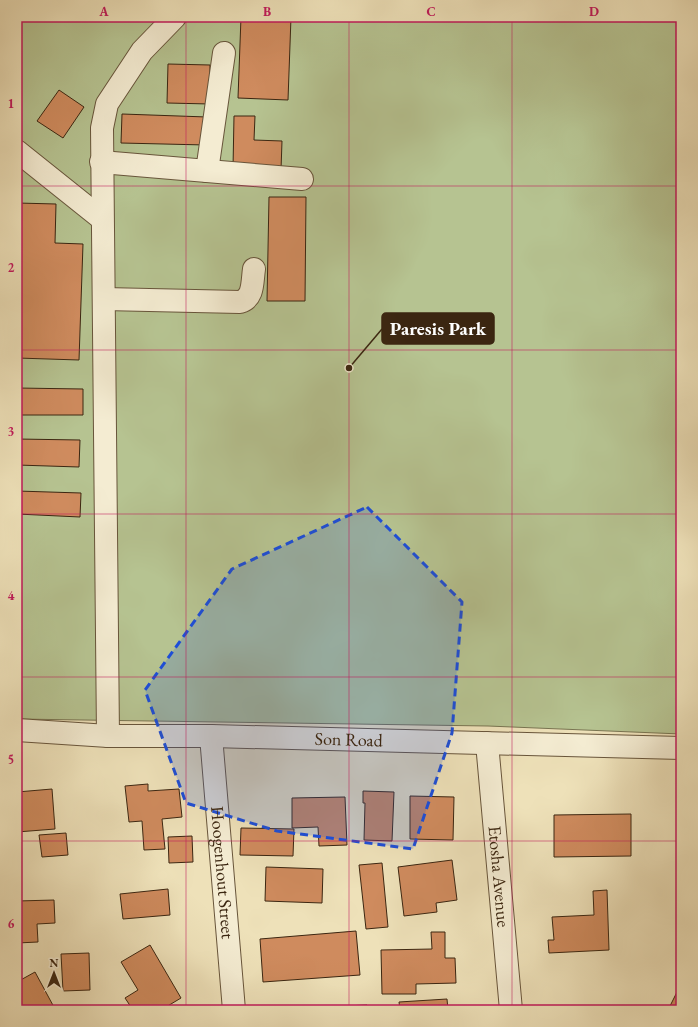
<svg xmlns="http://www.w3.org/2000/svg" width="698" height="1027" font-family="'EB Garamond',serif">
<rect width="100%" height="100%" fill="#eee1b9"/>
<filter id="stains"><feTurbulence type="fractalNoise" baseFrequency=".005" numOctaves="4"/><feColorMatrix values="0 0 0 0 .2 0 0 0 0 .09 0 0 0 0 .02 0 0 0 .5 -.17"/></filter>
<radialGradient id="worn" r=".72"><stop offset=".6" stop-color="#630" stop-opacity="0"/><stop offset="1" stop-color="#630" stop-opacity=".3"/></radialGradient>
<!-- green -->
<polygon fill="#b6c391" stroke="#787451" points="17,17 681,17 681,734 488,726 17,719"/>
<!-- building -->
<g fill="#cf8b5e" stroke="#3b2611">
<polygon points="241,17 291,17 288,100 238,98"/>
<polygon points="168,64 210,65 210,104 167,103"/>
<polygon points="59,90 84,107 63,138 37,121"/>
<polygon points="122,114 207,117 206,145 121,143"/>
<polygon points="234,116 255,116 254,140 282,141 281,170 233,168"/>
<polygon points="269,197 306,197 305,301 267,301"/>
<polygon points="17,203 56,204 55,243 83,244 79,360 17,358"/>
<polygon points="17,388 83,389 83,415 17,415"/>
<polygon points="17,439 80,440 79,467 17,465"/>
<polygon points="17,491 81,493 80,517 17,514"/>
<polygon points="148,784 148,791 179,789 182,817 162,819 165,849 144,850 142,821 129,822 125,786"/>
<polygon points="52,789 55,829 17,832 17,792"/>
<polygon points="363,791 394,792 392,841 364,840 365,803 363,803"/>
<polygon points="410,796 454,797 453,840 410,839"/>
<polygon points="345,797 347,845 319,846 318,827 292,828 292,798"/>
<polygon points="631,814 631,856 554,857 554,815"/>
<polygon points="241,828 294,829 293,856 240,855"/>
<polygon points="66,833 68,855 42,857 39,835"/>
<polygon points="192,836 193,862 169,863 168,837"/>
<polygon points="452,860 457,900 436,903 437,912 404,916 398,867"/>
<polygon points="382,863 388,927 366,929 359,865"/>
<polygon points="266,867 323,869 322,903 265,901"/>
<polygon points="168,889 170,915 123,919 120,894"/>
<polygon points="607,890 609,950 549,953 548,940 554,940 552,917 594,915 593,891"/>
<polygon points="54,900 55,923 37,924 38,942 17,943 17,901"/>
<polygon points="356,931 360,975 263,982 260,939"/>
<polygon points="431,932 445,932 445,958 455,958 456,983 416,984 416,994 382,994 381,950 432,949"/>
<polygon points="150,945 181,998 161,1010 133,1010 125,998 138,990 121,962"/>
<polygon points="89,953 90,990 63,991 61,954"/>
<polygon points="35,972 55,1009 54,1010 17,1010 17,982"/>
<polygon points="677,992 681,994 681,1010 668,1010"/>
<polygon points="447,999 448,1010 400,1010 399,1002"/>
<polygon points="367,1005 367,1010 344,1010 344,1006"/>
</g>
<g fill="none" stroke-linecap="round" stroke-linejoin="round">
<defs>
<g id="minor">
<polyline points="17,151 102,219"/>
<polyline points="101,162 302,179"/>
<polyline points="207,171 224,53"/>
<path d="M104,299L240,302C254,298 252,282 254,269"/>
<path id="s1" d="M17,730L108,736H211L681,748"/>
<polyline points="108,736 102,128 107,104 142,51 175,17"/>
<path id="s2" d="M211,736L234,1010"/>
<path id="s3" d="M487,743L511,1010"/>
</g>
</defs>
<!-- minor casing -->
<use href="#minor" stroke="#68553b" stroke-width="24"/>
<!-- minor -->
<use href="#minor" stroke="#f4ecd2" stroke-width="22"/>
</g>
<!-- marked area -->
<path fill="#1d4ed8" fill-opacity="0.2" stroke="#1d4ed8" stroke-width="3" stroke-dasharray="8 5" stroke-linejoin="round" d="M367,507L462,602L452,733L413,849L277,831L186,803L145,690L232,569Z"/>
<!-- grid -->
<path fill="none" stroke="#c2185b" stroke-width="1" stroke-opacity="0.55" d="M186,17V1010M349,17V1010M512,17V1010M17,186H681M17,350H681M17,514H681M17,677H681M17,841H681"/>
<g text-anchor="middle" stroke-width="3" stroke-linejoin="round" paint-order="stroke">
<!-- street labels -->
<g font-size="18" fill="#3b2611" stroke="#f4ecd2">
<text dy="6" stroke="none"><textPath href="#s1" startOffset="332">Son Road</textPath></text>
<text dy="6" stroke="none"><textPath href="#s2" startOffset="137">Hoogenhout Street</textPath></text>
<text dy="6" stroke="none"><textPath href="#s3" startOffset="134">Etosha Avenue</textPath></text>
</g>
</g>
<!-- callouts -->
<path fill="none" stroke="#3b2611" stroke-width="1.5" d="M349 368L382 329"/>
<circle fill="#3b2611" stroke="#f4ecd2" stroke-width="1.5" cx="349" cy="368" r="4"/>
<rect fill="#3b2611" stroke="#3b2611" stroke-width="1.5" x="382" y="313" width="112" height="31" rx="4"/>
<g font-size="19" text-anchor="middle" font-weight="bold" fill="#fff">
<text x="438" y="335">Paresis Park</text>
</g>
<!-- margin -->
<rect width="698" height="1027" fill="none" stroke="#eee1b9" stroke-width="44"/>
<!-- north arrow -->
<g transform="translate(54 973)" stroke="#f4ecd2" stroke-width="3" paint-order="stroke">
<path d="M0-3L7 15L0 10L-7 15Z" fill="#3b2611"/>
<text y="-6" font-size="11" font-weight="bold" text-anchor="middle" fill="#3b2611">N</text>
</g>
<rect x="22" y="22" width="654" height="983" fill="none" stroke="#c2185b" stroke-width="1.5"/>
<g font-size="13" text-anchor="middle" font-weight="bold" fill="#c2185b">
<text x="104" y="16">A</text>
<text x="267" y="16">B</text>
<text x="431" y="16">C</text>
<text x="594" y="16">D</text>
<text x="11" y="108">1</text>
<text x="11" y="272">2</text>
<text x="11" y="436">3</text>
<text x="11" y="600">4</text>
<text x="11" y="764">5</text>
<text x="11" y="928">6</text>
</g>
<rect width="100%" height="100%" filter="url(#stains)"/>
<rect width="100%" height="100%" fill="url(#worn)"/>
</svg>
